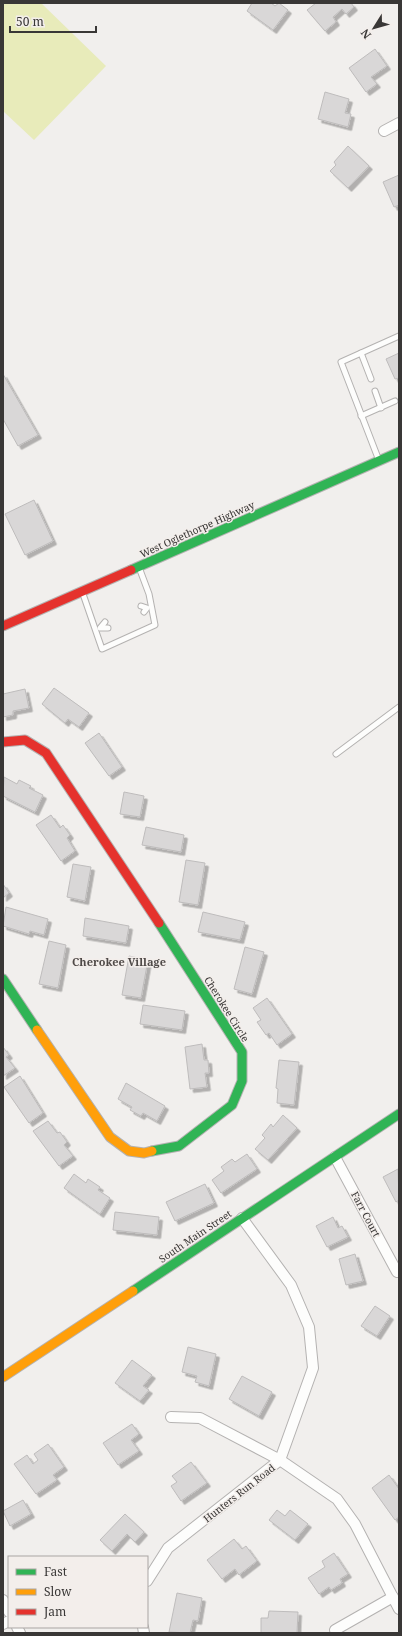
<svg xmlns="http://www.w3.org/2000/svg" width="402" height="1636" font-family="'Noto Serif',serif">
<defs>
<filter id="shadow"><feDropShadow dx="3.5" dy="3.5" stdDeviation="0" flood-color="#0004"/></filter>
</defs>
<rect width="100%" height="100%" fill="#f1efed"/>
<!-- green -->
<polygon fill="#e8ebba" points="3,3 41,3 106,66 34,140 3,111"/>
<!-- building -->
<g fill="#d9d7d7" stroke="#bebcbc" filter="url(#shadow)">
<polygon points="252,3 271,3 275,6 279,3 288,10 273,30 247,11"/>
<polygon points="316,3 351,3 354,7 346,14 342,9 333,17 336,22 325,31 307,10"/>
<polygon points="375,49 387,66 371,77 377,84 366,92 349,68"/>
<polygon points="325,92 349,99 345,113 351,114 348,127 318,119"/>
<polygon points="348,146 369,166 348,188 330,171 336,165 334,162"/>
<polygon points="399,175 399,205 394,207 383,182"/>
<polygon points="399,353 399,378 395,379 386,359"/>
<polygon points="3,374 38,435 18,446 3,419"/>
<polygon points="34,500 53,541 25,555 5,514"/>
<polygon points="54,688 89,713 79,727 68,719 65,723 42,704"/>
<polygon points="25,689 29,708 13,711 13,715 3,717 3,694"/>
<polygon points="99,733 122,767 109,776 85,743"/>
<polygon points="4,777 17,784 19,780 31,786 29,788 43,795 35,812 3,796"/>
<polygon points="124,792 144,796 140,817 120,814"/>
<polygon points="51,815 60,828 63,825 70,835 67,838 75,851 61,861 36,825"/>
<polygon points="146,827 184,835 181,852 142,845"/>
<polygon points="186,860 205,863 198,905 179,902"/>
<polygon points="73,864 91,867 85,901 67,897"/>
<polygon points="3,884 9,893 3,898"/>
<polygon points="6,907 48,919 44,935 30,931 29,934 3,926"/>
<polygon points="203,912 245,922 240,940 198,932"/>
<polygon points="85,918 129,926 126,943 83,936"/>
<polygon points="49,941 66,945 58,988 39,984"/>
<polygon points="245,947 264,952 252,994 234,989"/>
<polygon points="129,956 148,960 141,998 122,995"/>
<polygon points="267,998 292,1034 277,1045 269,1033 266,1035 257,1022 261,1020 253,1008"/>
<polygon points="143,1005 185,1011 182,1030 140,1024"/>
<polygon points="202,1044 204,1060 208,1060 209,1073 205,1073 207,1087 190,1089 185,1047"/>
<polygon points="3,1047 9,1055 6,1057 15,1068 3,1076"/>
<polygon points="279,1060 299,1062 294,1105 277,1103 278,1089 276,1088"/>
<polygon points="20,1076 43,1113 29,1123 4,1087"/>
<polygon points="126,1083 165,1106 157,1121 143,1113 141,1116 130,1110 132,1107 118,1099"/>
<polygon points="283,1115 297,1128 268,1160 255,1149 265,1138 262,1135 271,1124 273,1127"/>
<polygon points="48,1121 57,1133 60,1132 67,1142 64,1145 73,1156 59,1166 33,1131"/>
<polygon points="247,1154 257,1169 221,1193 212,1180 224,1171 221,1167 232,1159 235,1162"/>
<polygon points="398,1169 399,1200 396,1202 383,1177"/>
<polygon points="74,1174 86,1183 88,1179 100,1187 98,1190 110,1198 100,1214 64,1188"/>
<polygon points="205,1184 214,1203 175,1221 166,1202"/>
<polygon points="115,1212 159,1217 157,1235 113,1230"/>
<polygon points="333,1217 338,1228 342,1226 348,1237 327,1247 316,1226"/>
<polygon points="355,1254 363,1281 346,1285 339,1259"/>
<polygon points="375,1306 390,1316 377,1336 361,1326"/>
<polygon points="188,1347 216,1354 209,1386 195,1382 197,1376 182,1372"/>
<polygon points="132,1360 152,1375 143,1386 149,1390 140,1401 115,1383"/>
<polygon points="242,1376 272,1392 259,1416 229,1399"/>
<polygon points="132,1424 139,1434 131,1440 139,1451 118,1465 103,1443"/>
<polygon points="48,1444 64,1467 53,1475 57,1480 36,1494 14,1464 27,1455 33,1464 38,1460 34,1454"/>
<polygon points="191,1462 207,1483 181,1501 171,1486 177,1482 172,1476"/>
<polygon points="389,1475 399,1489 399,1517 395,1520 372,1488"/>
<polygon points="23,1500 31,1514 10,1526 3,1511"/>
<polygon points="277,1510 285,1516 290,1510 308,1524 295,1540 269,1520"/>
<polygon points="125,1514 144,1532 135,1542 127,1534 112,1551 100,1540"/>
<polygon points="234,1539 242,1549 246,1546 257,1561 239,1575 235,1569 222,1579 207,1560"/>
<polygon points="334,1553 348,1574 340,1579 342,1583 331,1590 329,1587 319,1594 308,1578 325,1567 322,1561"/>
<polygon points="177,1593 202,1598 198,1621 193,1620 190,1633 169,1632"/>
<polygon points="269,1611 298,1612 297,1633 261,1633 261,1618 268,1618"/>
</g>
<g fill="none" stroke-linecap="round" stroke-linejoin="round">
<defs>
<g id="lane">
<polyline points="361,353 371,379"/>
<polyline points="375,391 381,408"/>
<polyline points="361,416 395,401"/>
<polyline points="378,458 341,362 399,336"/>
<polyline points="83,594 102,649 155,625 149,594 140,570"/>
<polyline points="141,606 147,608 144,612"/>
<polyline points="105,622 100,628 108,628"/>
<polyline points="336,754 399,707"/>
</g>
<g id="street">
<polyline points="384,131 399,123"/>
<polyline points="335,1157 397,1272"/>
<polyline points="171,1417 200,1418 280,1460 337,1499 355,1524 399,1609"/>
<polyline points="147,1581 168,1548 280,1460 313,1368 309,1327 291,1285 242,1218"/>
<polyline points="3,1600 9,1612"/>
<polyline points="3,1624 9,1621"/>
<polyline points="17,1627 20,1633"/>
<polyline points="143,1627 144,1633"/>
<polyline points="335,1630 393,1597"/>
</g>
<g id="fast">
<polyline points="131,570 399,452"/>
<polyline points="3,979 37,1030"/>
<polyline points="152,1151 179,1146 232,1105 242,1081 242,1052 159,923"/>
<polyline points="133,1291 399,1114"/>
</g>
<g id="slow">
<polyline points="37,1030 110,1137 129,1151 144,1153 152,1151"/>
<polyline points="3,1377 133,1291"/>
</g>
<g id="jam">
<polyline points="3,626 131,570"/>
<polyline points="3,742 25,740 46,753 159,923"/>
</g>
</defs>
<!-- lane casing -->
<use href="#lane" stroke="#b4b2b1" stroke-width="7"/>
<!-- street casing -->
<use href="#street" stroke="#b4b2b1" stroke-width="12"/>
<!-- fast casing -->
<use href="#fast" stroke="#b4b2b1" stroke-width="11"/>
<!-- slow casing -->
<use href="#slow" stroke="#b4b2b1" stroke-width="11"/>
<!-- jam casing -->
<use href="#jam" stroke="#b4b2b1" stroke-width="11"/>
<!-- lane -->
<use href="#lane" stroke="#fdfdfc" stroke-width="5"/>
<!-- street -->
<use href="#street" stroke="#fdfdfc" stroke-width="10"/>
<!-- fast -->
<use href="#fast" stroke="#30b455" stroke-width="9"/>
<!-- slow -->
<use href="#slow" stroke="#ff9f0a" stroke-width="9"/>
<!-- jam -->
<use href="#jam" stroke="#e5322d" stroke-width="9"/>
</g>
<g text-anchor="middle" stroke-width="3" stroke-linejoin="round" paint-order="stroke">
<!-- street labels -->
<g font-size="10" fill="#393736" stroke="#f3eeeb">
<text transform="translate(197 529) rotate(-24)" y="4">West Oglethorpe Highway</text>
<text transform="translate(227 1009) rotate(58)" y="4">Cherokee Circle</text>
<text transform="translate(366 1214) rotate(62)" y="4">Farr Court</text>
<text transform="translate(195 1236) rotate(-34)" y="4">South Main Street</text>
<text transform="translate(239 1493) rotate(-38)" y="4">Hunters Run Road</text>
</g>
<!-- neighbourhood labels -->
<g font-size="11" font-weight="bold" fill="#4f4a48" stroke="#f3eeeb">
<text x="119" y="966">Cherokee Village</text>
</g>
</g>
<!-- border -->
<rect width="402" height="1636" fill="none" stroke="#393736" stroke-width="8"/>
<!-- legend -->
<rect x="8" y="1556" width="140" height="72" fill="#f3eeeb" stroke="#a9a5a3"/>
<rect x="16" y="1569" width="20" height="6" fill="#30b455" stroke="#a9a5a3"/>
<text x="44" y="1576" font-size="12" fill="#393736">Fast</text>
<rect x="16" y="1589" width="20" height="6" fill="#ff9f0a" stroke="#a9a5a3"/>
<text x="44" y="1596" font-size="12" fill="#393736">Slow</text>
<rect x="16" y="1609" width="20" height="6" fill="#e5322d" stroke="#a9a5a3"/>
<text x="44" y="1616" font-size="12" fill="#393736">Jam</text>
<!-- north arrow -->
<g transform="translate(374 28) rotate(233)" stroke="#f3eeeb" stroke-width="3" paint-order="stroke">
<path d="M0-3L7 15L0 10L-7 15Z" fill="#393736"/>
<text y="-6" font-size="11" font-weight="bold" text-anchor="middle" fill="#393736">N</text>
</g>
<!-- scale -->
<path d="M10 26v6h86v-6" fill="none" stroke="#393736" stroke-width="2"/>
<text x="16" y="26" font-size="12" fill="#393736" stroke="#f3eeeb" stroke-width="3" paint-order="stroke">50 m</text>
</svg>
